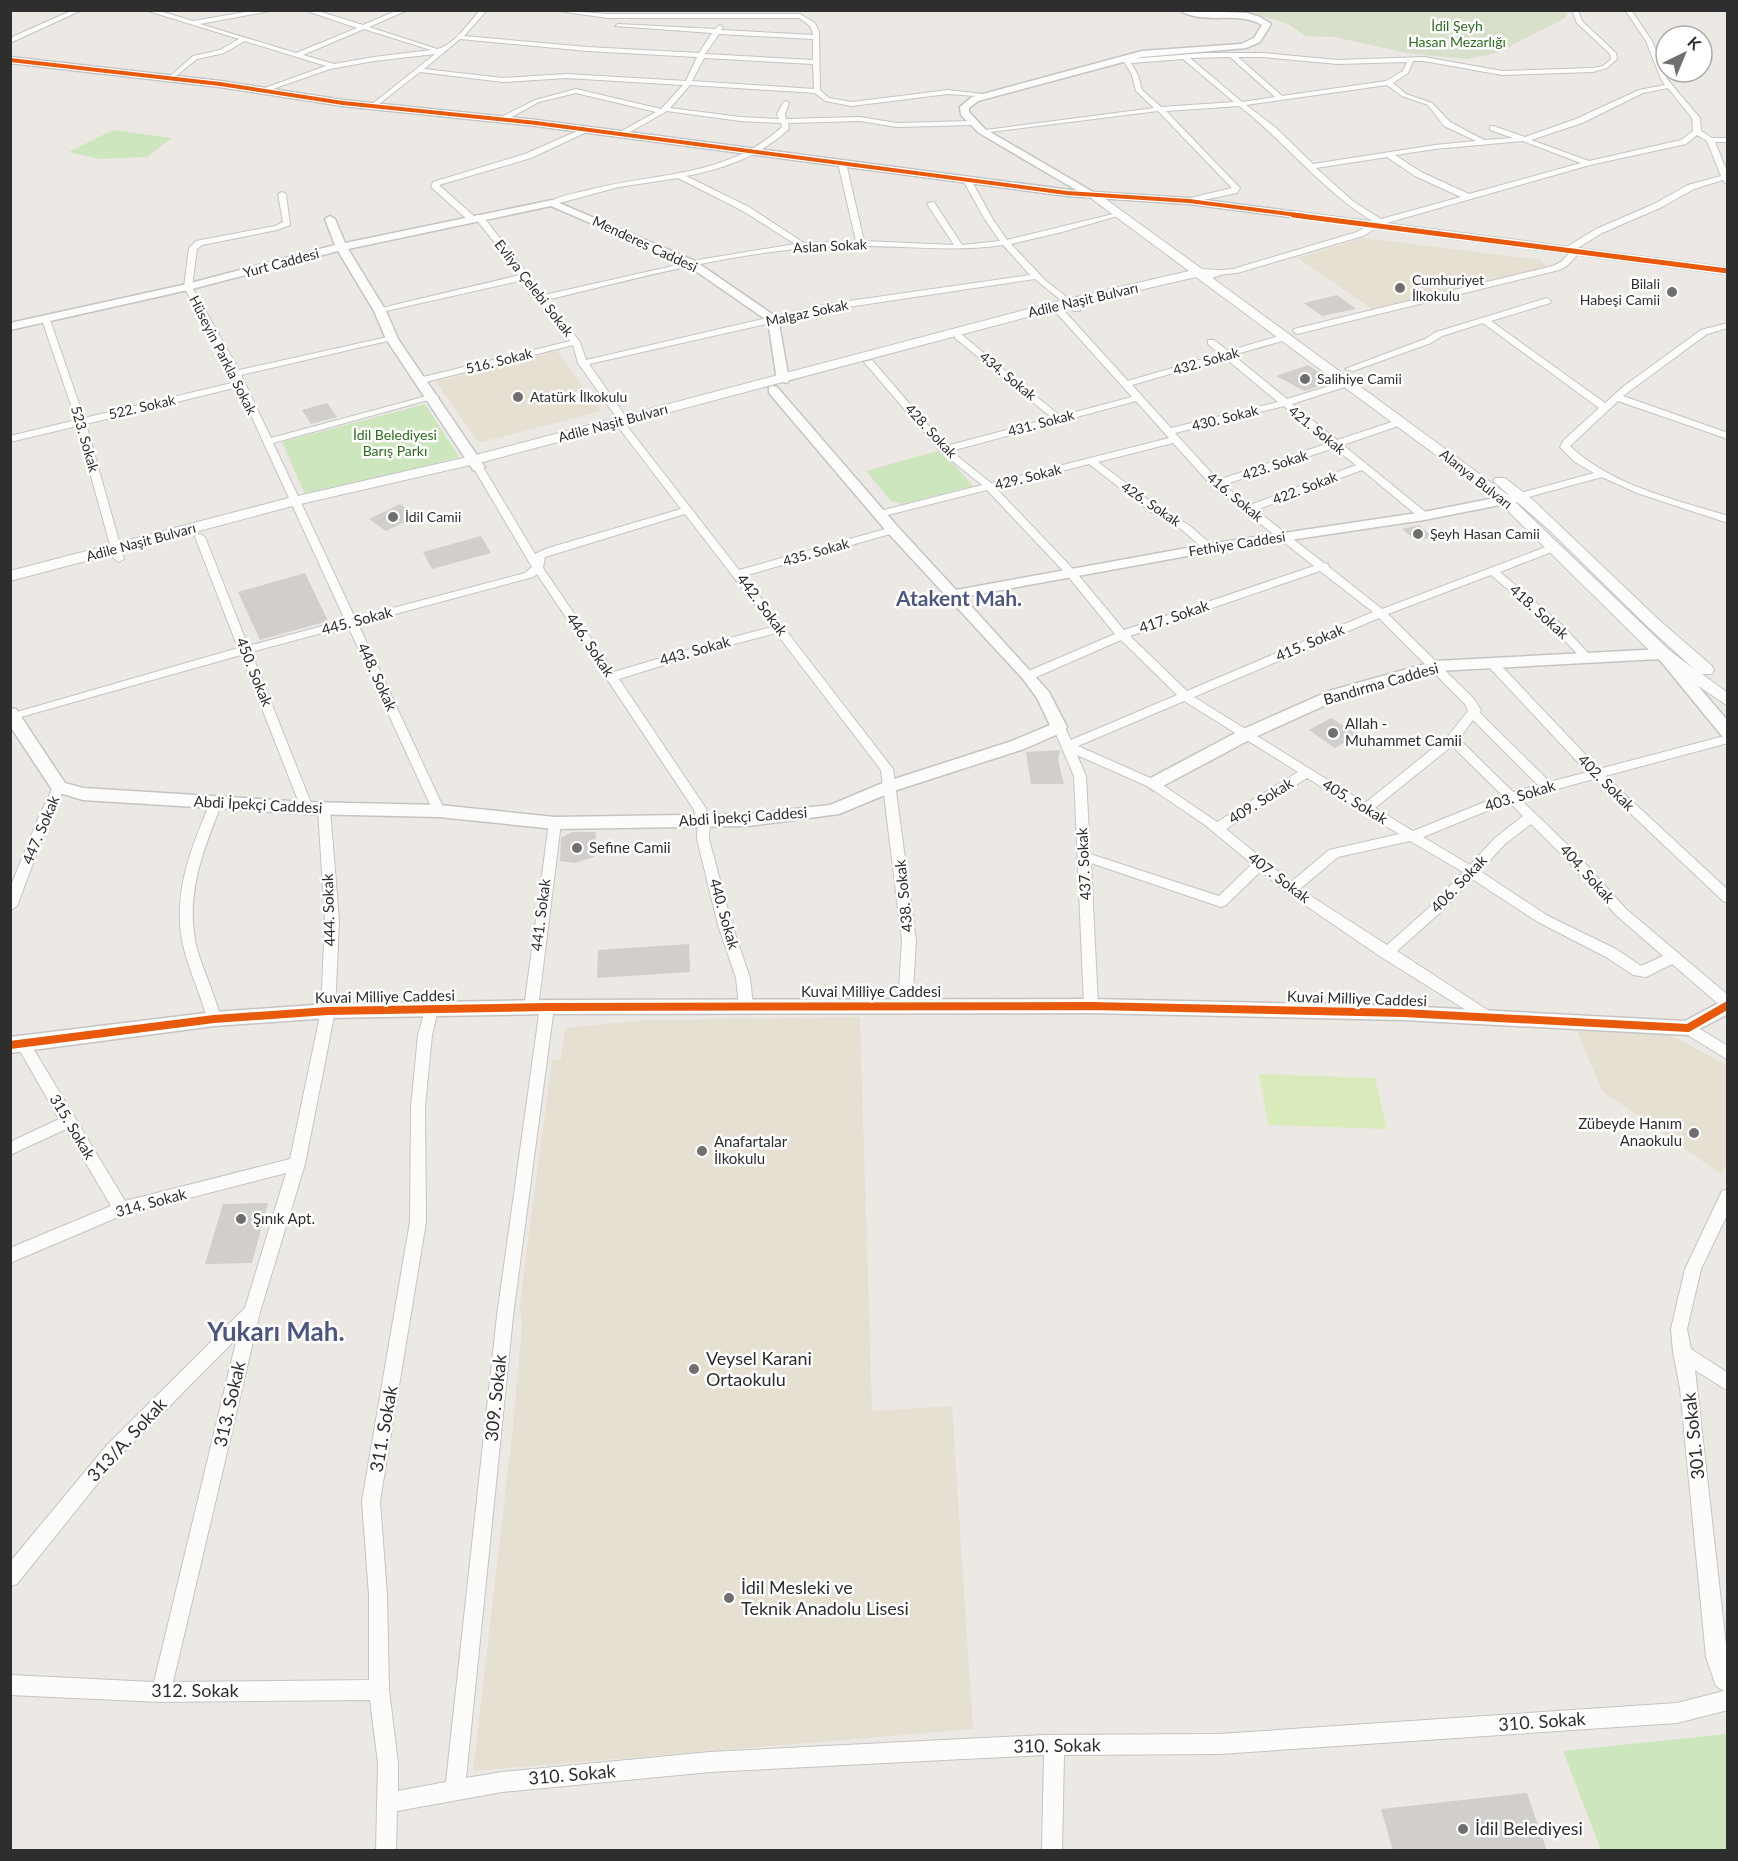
<svg xmlns="http://www.w3.org/2000/svg" width="1738" height="1861" font-family="Lato,sans-serif">
<rect width="100%" height="100%" fill="#ece8e4"/>
<!-- education -->
<g fill="#e6e0d3">
<polygon points="1364,238 1541,260 1547,267 1372,309 1297,258"/>
<polygon points="557,351 601,411 479,443 436,382"/>
<polygon points="860,1017 872,1411 952,1406 973,1729 473,1771 512,1436 522,1326 520,1305 527,1247 552,1060 561,1059 565,1028 647,1020"/>
<polygon points="1577,1031 1666,1033 1727,1065 1727,1165 1721,1174 1602,1091"/>
</g>
<!-- green -->
<g fill="#cee6be">
<polygon points="113,130 172,138 147,157 99,159 69,152"/>
<polygon points="425,404 459,457 306,496 282,442"/>
<polygon points="941,450 973,486 903,504 891,501 866,471"/>
<polygon points="1727,1734 1727,1850 1601,1850 1563,1751"/>
</g>
<!-- cemetery -->
<polygon fill="#d8e0cc" points="1245,11 1567,10 1567,11 1565,18 1497,53 1467,59 1407,53 1334,37 1305,36 1288,24"/>
<!-- pitch -->
<polygon fill="#d9eabb" points="1259,1074 1375,1078 1387,1129 1268,1125"/>
<!-- building -->
<g fill="#d1cecb">
<polygon points="1337,295 1356,309 1322,316 1304,303"/>
<polygon points="1308,365 1332,381 1305,391 1276,376"/>
<polygon points="327,403 337,417 311,424 302,410"/>
<polygon points="400,504 417,516 386,531 369,519"/>
<polygon points="1419,525 1433,537 1416,541 1402,529"/>
<polygon points="481,536 491,553 432,569 423,552"/>
<polygon points="305,573 328,621 260,640 238,592"/>
<polygon points="1331,718 1344,726 1357,735 1335,748 1309,730"/>
<polygon points="1060,750 1058,760 1064,784 1031,784 1026,752"/>
<polygon points="572,832 596,832 594,857 575,863 560,861 561,838"/>
<polygon points="689,944 690,972 597,978 598,950"/>
<polygon points="268,1203 252,1263 205,1264 223,1204"/>
<polygon points="1527,1793 1547,1851 1393,1851 1381,1809"/>
</g>
<g fill="none" stroke-linecap="round" stroke-linejoin="round">
<defs>
<g id="minor">
<polygon points="73,10 82,10 10,43 10,38"/>
<path d="M145,10H156L193,21L258,10H275L200,24L296,53L357,28L304,10H315L363,25L398,10H408L369,27L437,49C453,46 469,23 480,10H487L464,36L587,47L699,53L712,33L615,26L618,24L715,29L720,25L723,27L721,30L813,35C812,25 806,23 799,18H608L551,10L608,14H800L815,23L819,32L820,90L829,98L852,102L948,90L992,95L989,97L948,94L852,106L825,101L815,93L690,85L670,108L740,117L779,119L777,114L783,103L786,101L789,103L785,114L786,119L860,117L897,123L972,121L976,123L972,125L897,127L860,121L788,123L789,129C758,157 726,168 686,176L749,207L804,243L856,241L838,163L842,161L846,163L864,241L954,245L927,204L931,202H934L962,245L1000,241L984,218L963,180L967,178L971,180L992,218L1007,240L1117,213L1121,215L1062,232L1011,244L1046,281L1080,307V311H1074L1035,279L828,310L589,364L628,420L623,423L620,422L578,363L573,345L422,383L417,380L419,378L570,341L523,280L377,313V309L520,275L476,219V215H482L544,295L704,259L795,244L743,211L678,178L619,187L552,205L548,203C560,195 578,193 592,189C661,172 727,177 782,127L781,123L740,121L667,111L621,137H618V133L656,112L576,93L539,102L504,121L500,119L501,117L535,100L576,89L661,109L683,85L566,78L503,82L420,72L375,107H371V105L435,54L374,61L330,69L264,92L262,89L326,66L245,41L224,53L197,59L171,80L169,77L193,56L220,50L239,39ZM364,29L431,50L374,57L334,64L303,55ZM719,34L813,39V60L705,54ZM460,39L587,51L697,57L686,81L566,74L503,78L424,69ZM704,58L813,64L814,89L692,81ZM1003,245L1030,275L828,304L586,360L580,342L547,300C637,278 729,253 821,247C882,242 942,254 1003,245Z"/>
<path d="M1572,10H1578L1582,21L1616,53L1617,59L1607,68L1593,72L1502,75L1424,61H1413L1408,73L1393,83L1406,94L1432,103L1450,122L1484,140L1513,138L1490,130V126H1493L1525,137L1576,119L1639,90L1665,85L1661,79L1646,41L1625,10H1631L1652,41L1667,79L1700,118L1701,131L1712,138H1728V142H1715L1728,174V186L1723,180L1694,189L1660,208L1602,233L1576,249L1580,251L1579,253L1567,266L1559,270L1297,334L1293,331L1294,329L1553,266L1561,262L1571,252H1565V248L1596,229L1654,204L1688,185L1721,176L1707,141L1697,135L1686,144L1590,165L1383,224L1363,236L1237,273L1217,275L1206,282L1202,279L1212,271L1233,269L1357,232L1374,222C1323,192 1286,142 1239,106L1166,111L1240,188L1237,193L1189,203L1185,201L1186,199L1232,188L1158,111L982,133L978,131L1154,108L1136,91L1132,75L1122,58L1125,56L1129,59L1205,53H1263L1338,60L1424,57L1502,71L1593,68L1603,66L1611,59L1610,54L1577,23ZM1230,57L1275,97L1242,102L1190,58ZM1238,57H1263L1338,64L1407,62L1403,71L1386,81L1282,96ZM1183,59L1234,102L1161,107L1142,90L1138,75L1131,63ZM1387,85L1402,96L1428,105L1444,126L1476,141L1435,145L1313,164L1275,127L1246,105ZM1668,88L1692,118L1693,131L1681,140L1589,161L1531,140L1582,123L1643,93ZM1523,141L1581,163L1469,194L1421,172L1395,155L1435,149ZM1387,157L1415,176L1461,197L1381,219L1354,202L1316,168Z"/>
<polygon points="584,128 591,130 531,158 439,185 475,217 475,221 469,221 431,187 433,182 525,154"/>
<path d="M282,192L286,194L290,225L277,230L202,245L197,249L192,287L239,370L392,336L396,339L241,375L271,438L434,394L439,397L273,443L355,618L525,573L532,567L473,467L475,465L483,467L535,554L548,548L681,509L619,428L624,425L627,426L739,570L889,528H897V532L744,576L893,769L916,941L912,1006L910,1010H900L898,1006L902,941L881,770L776,633L719,648L619,679L705,807L710,822L709,839L732,925L750,978L753,1006L751,1010H741L739,1006L736,978L718,925L697,839L698,822L693,808L537,574L533,577L358,624L445,811L439,815L433,811L348,626L251,652L313,808L307,812L301,808L241,655L10,720V714L238,648L195,537L196,535L200,534L205,537L248,646L345,620L238,387L86,424L124,559L119,562L114,559L77,426L10,442V436L76,420L42,320L43,318L50,320L84,418L236,382L184,287L189,248L196,241L275,226L283,222L278,194ZM685,514L772,627L711,643L614,672L543,568L545,557Z"/>
<path d="M1547,298L1551,301L1550,303L1491,321L1605,403L1624,386L1701,330L1728,323V328L1707,334L1623,396L1728,433V439L1618,401L1570,446C1612,486 1674,499 1728,516V523L1637,493L1602,477L1521,499L1517,498V494L1594,473L1575,462L1560,447L1564,440L1599,408L1483,323L1442,336L1431,343L1353,371L1345,369L1425,339L1436,332Z"/>
<path d="M1052,304H1058L1128,381L1220,354L1208,344V340H1214L1228,351L1286,334L1290,337L1289,339L1233,355L1287,399L1345,381H1351V385L1292,404L1337,440L1398,420H1404V424L1343,445L1428,514V518H1420L1362,470L1256,510L1324,563L1328,564L1329,567L1382,609L1551,545H1559V549L1500,572L1561,624L1589,654V658H1581L1553,628L1491,575L1388,614L1474,699L1481,710L1480,713L1550,782L1587,772L1487,665V659H1495L1599,769L1728,735V743L1605,776L1728,890V903L1723,901L1594,779L1520,799L1573,850L1626,909L1728,995V1009L1723,1008L1672,964L1646,977L1633,975L1606,957L1538,922L1472,879L1442,911L1397,951L1492,1013L1494,1017L1492,1021L1487,1023L1381,957L1286,892L1261,871L1226,905L1221,907L1091,863L1098,1006L1096,1010H1086L1084,1006L1074,776L1053,727L1055,724H1063L1071,740L1177,695L1121,640L1032,679H1024V673L1115,634L1067,575L987,490L880,517L876,516V512L982,485L941,452L864,362L872,360L946,446L1052,418L955,338V334H961L1060,416L1132,397L1052,308ZM1225,358L1278,402L1171,428L1132,385ZM1136,401L1169,438L991,483L951,451ZM1284,406L1329,443L1218,480L1175,433ZM1173,443L1212,486L1314,566L1124,630L1075,571L996,488L1089,464L1151,512L1181,529L1205,550H1213V546L1189,525L1159,508L1098,462ZM1334,448L1356,465L1250,505L1223,485ZM1320,571L1373,612L1187,691L1130,636ZM1379,618L1465,704L1468,711L1448,736L1365,803L1194,697ZM1184,701L1298,772L1217,822L1157,781L1078,746ZM1473,720L1538,785L1513,792L1459,739ZM1452,746L1502,795L1413,831L1375,808ZM1077,755L1149,787L1205,825L1252,864L1219,896L1090,854L1086,776ZM1307,778L1399,834L1329,850L1291,882L1226,829ZM1509,802L1523,816L1495,838L1470,865L1423,837ZM1531,824L1563,856L1616,915L1663,956L1641,966L1616,949L1548,916L1480,871L1505,844ZM1410,841L1463,872L1432,905L1387,945L1300,889L1338,857Z"/>
<polygon points="59,783 65,787 49,821 17,906 10,911 10,888 37,821 53,787"/>
<path d="M216,799L222,803C203,850 184,898 197,949C204,973 215,995 221,1019L219,1023H209L207,1019C201,995 190,973 184,949C171,898 190,850 210,803Z"/>
<polygon points="324,805 330,809 339,920 335,1011 305,1164 260,1312 173,1682 369,1680 369,1595 362,1501 410,1222 411,1107 418,1035 426,1006 436,1006 438,1010 432,1035 425,1107 426,1222 380,1501 387,1595 389,1690 398,1763 398,1791 446,1782 497,1316 540,1007 542,1003 552,1003 554,1007 513,1316 466,1778 502,1772 710,1752 1045,1735 1219,1734 1677,1703 1724,1691 1716,1686 1706,1657 1680,1388 1673,1352 1671,1329 1685,1269 1722,1191 1728,1189 1728,1213 1701,1269 1687,1329 1691,1349 1728,1373 1728,1391 1695,1370 1728,1663 1728,1710 1677,1723 1219,1754 1064,1755 1062,1850 1042,1850 1044,1755 710,1772 502,1792 397,1811 396,1850 376,1850 378,1763 370,1700 161,1702 10,1695 10,1675 154,1682 237,1338 119,1457 17,1584 10,1586 10,1562 107,1445 245,1308 286,1173 123,1215 10,1263 10,1248 111,1206 66,1129 10,1155 10,1142 59,1119 16,1044 18,1040 28,1040 125,1201 290,1159 321,1011 325,920 318,809"/>
<polygon points="555,819 561,823 538,1008 536,1012 526,1012 524,1008 549,823"/>
<polygon points="1688,1022 1728,1046 1728,1060 1683,1032 1681,1028 1683,1024"/>
</g>
<g id="tertiary">
<path d="M1179,10L1247,13L1260,17L1271,24L1260,42L1246,48L1142,57L978,101L969,108V112L985,129L1093,192L1189,198L1728,268V274L1189,204L1067,196L536,126L343,106L220,87L10,63V57L220,81L343,100L536,120L1078,191L979,133L961,115L960,107L972,97L1142,51L1241,44L1254,38L1262,25C1236,10 1204,26 1179,10Z"/>
<polygon points="552,200 695,261 778,318 789,380 787,383 777,380 768,321 687,265 551,206 348,249 386,311 398,339 485,467 478,471 473,470 386,339 374,311 338,251 188,290 10,330 10,323 187,284 335,245 325,219 330,216 335,219 345,243"/>
<polygon points="773,386 777,387 898,527 956,590 1209,544 1424,512 1520,493 1527,497 1520,501 1424,520 1209,552 963,597 1049,692 1067,727 1065,731 1024,749 897,790 839,814 748,826 555,829 439,817 307,814 83,800 53,791 10,726 10,708 16,709 65,783 83,788 307,802 439,805 555,817 748,814 830,805 885,782 1012,741 1050,725 1037,698 1023,679 888,533 769,393 769,387"/>
<polygon points="1663,649 1669,652 1728,721 1728,737 1722,736 1659,659 1437,671 1339,699 1251,739 1159,788 1153,790 1145,784 1147,780 1239,731 1329,691 1436,661"/>
<polygon points="1728,998 1728,1014 1688,1035 1403,1020 1091,1013 547,1014 328,1018 214,1026 10,1053 10,1037 214,1012 328,1004 547,1000 1091,999 1403,1006 1685,1021"/>
</g>
<polygon id="secondary" points="1092,195 1100,195 1202,269 1219,270 1219,276 1211,277 1508,495 1669,650 1694,669 1648,627 1548,529 1493,481 1495,478 1505,478 1533,500 1659,620 1712,666 1714,670 1712,674 1702,674 1728,693 1728,706 1657,658 1498,501 1196,277 1057,309 479,463 296,505 10,581 10,571 289,498 472,456 1051,303 1189,271 1092,199"/>
</defs>
<!-- minor casing -->
<use href="#minor" stroke="#c5c4c5" stroke-width="2"/>
<!-- tertiary casing -->
<use href="#tertiary" stroke="#c5c4c5" stroke-width="3"/>
<!-- secondary casing -->
<use href="#secondary" stroke="#c5c4c5" stroke-width="2"/>
<!-- minor -->
<use href="#minor" fill="#fcfcfb" fill-rule="evenodd"/>
<!-- tertiary -->
<use href="#tertiary" fill="#fcfcfb" fill-rule="evenodd"/>
<!-- secondary -->
<use href="#secondary" fill="#fcfcfb" fill-rule="evenodd"/>
<defs>
<polyline id="cycleway-far2" points="10,60 220,84 343,103 536,123 1067,193 1189,201 1305,216"/>
<polyline id="cycleway-far1" points="1293,215 1728,271"/>
<polyline id="cycleway" points="10,1045 214,1019 328,1011 547,1007 1091,1006 1403,1013 1688,1028 1728,1005"/>
</defs>
<!-- cycleway-far2 casing -->
<use href="#cycleway-far2" stroke="#fff" stroke-width="6"/>
<!-- cycleway-far1 casing -->
<use href="#cycleway-far1" stroke="#fff" stroke-width="8"/>
<!-- cycleway casing -->
<use href="#cycleway" stroke="#fff" stroke-width="12"/>
<!-- cycleway-far2 -->
<use href="#cycleway-far2" stroke="#e8590c" stroke-width="4"/>
<!-- cycleway-far1 -->
<use href="#cycleway-far1" stroke="#e8590c" stroke-width="5"/>
<!-- cycleway -->
<use href="#cycleway" stroke="#e8590c" stroke-width="8"/>
</g>
<!-- markers -->
<g fill="#706f6e" stroke="#fff" stroke-width="2">
<circle cx="1400" cy="288" r="6"/>
<circle cx="1672" cy="292" r="6"/>
<circle cx="1305" cy="379" r="6"/>
<circle cx="518" cy="397" r="6"/>
<circle cx="393" cy="517" r="6"/>
<circle cx="1418" cy="534" r="6"/>
<circle cx="1333" cy="733" r="6"/>
<circle cx="577" cy="848" r="6"/>
<circle cx="1694" cy="1133" r="6"/>
<circle cx="702" cy="1151" r="6"/>
<circle cx="241" cy="1219" r="6"/>
<circle cx="694" cy="1369" r="6"/>
<circle cx="729" cy="1598" r="6"/>
<circle cx="1463" cy="1829" r="6"/>
</g>
<g text-anchor="middle" stroke-width="5" stroke-linejoin="round" paint-order="stroke">
<!-- far-park labels -->
<g font-size="14" fill="#2c6e1b" stroke="#fff">
<text x="1457" y="31">İdil Şeyh<tspan x="1457" dy="16">Hasan Mezarlığı</tspan></text>
<text x="395" y="440">İdil Belediyesi<tspan x="395" dy="16">Barış Parkı</tspan></text>
</g>
<!-- far-street labels -->
<g font-size="14" fill="#2e2e2e" stroke="#fff">
<text transform="translate(645 244) rotate(25)" y="5">Menderes Caddesi</text>
<text transform="translate(830 246) rotate(-3)" y="5">Aslan Sokak</text>
<text transform="translate(281 263) rotate(-15)" y="5">Yurt Caddesi</text>
<text transform="translate(534 288) rotate(52)" y="5">Evliya Çelebi Sokak</text>
<text transform="translate(1083 300) rotate(-13)" y="5">Adile Naşit Bulvarı</text>
<text transform="translate(807 313) rotate(-12)" y="5">Malgaz Sokak</text>
<text transform="translate(223 355) rotate(63)" y="5">Hüseyin Parkla Sokak</text>
<text transform="translate(499 361) rotate(-14)" y="5">516. Sokak</text>
<text transform="translate(1206 361) rotate(-16)" y="5">432. Sokak</text>
<text transform="translate(1008 376) rotate(39)" y="5">434. Sokak</text>
<text transform="translate(142 407) rotate(-13)" y="5">522. Sokak</text>
<text transform="translate(1225 418) rotate(-14)" y="5">430. Sokak</text>
<text transform="translate(613 423) rotate(-15)" y="5">Adile Naşit Bulvarı</text>
<text transform="translate(1041 423) rotate(-15)" y="5">431. Sokak</text>
<text transform="translate(1317 430) rotate(39)" y="5">421. Sokak</text>
<text transform="translate(931 431) rotate(47)" y="5">428. Sokak</text>
<text transform="translate(85 439) rotate(74)" y="5">523. Sokak</text>
<text transform="translate(1275 465) rotate(-18)" y="5">423. Sokak</text>
<text transform="translate(1028 477) rotate(-14)" y="5">429. Sokak</text>
<text transform="translate(1476 479) rotate(38)" y="5">Alanya Bulvarı</text>
<text transform="translate(1305 488) rotate(-21)" y="5">422. Sokak</text>
<text transform="translate(1235 497) rotate(40)" y="5">416. Sokak</text>
<text transform="translate(1151 504) rotate(34)" y="5">426. Sokak</text>
<text transform="translate(141 542) rotate(-15)" y="5">Adile Naşit Bulvarı</text>
<text transform="translate(1237 544) rotate(-9)" y="5">Fethiye Caddesi</text>
<text transform="translate(816 552) rotate(-16)" y="5">435. Sokak</text>
</g>
<!-- far-poi labels -->
<g font-size="14" fill="#2e2e2e" stroke="#fff" text-anchor="start">
<text x="1412" y="285">Cumhuriyet<tspan x="1412" dy="16">İlkokulu</tspan></text>
<text x="1660" y="289" text-anchor="end">Bilali<tspan x="1660" dy="16">Habeşi Camii</tspan></text>
<text x="1317" y="384">Salihiye Camii</text>
<text x="530" y="402">Atatürk İlkokulu</text>
<text x="405" y="522">İdil Camii</text>
<text x="1430" y="539">Şeyh Hasan Camii</text>
</g>
<!-- street labels -->
<g font-size="15" fill="#2e2e2e" stroke="#fff">
<text transform="translate(762 605) rotate(53)" y="5">442. Sokak</text>
<text transform="translate(1539 612) rotate(42)" y="5">418. Sokak</text>
<text transform="translate(1174 617) rotate(-19)" y="5">417. Sokak</text>
<text transform="translate(357 621) rotate(-15)" y="5">445. Sokak</text>
<text transform="translate(1310 643) rotate(-23)" y="5">415. Sokak</text>
<text transform="translate(590 645) rotate(56)" y="5">446. Sokak</text>
<text transform="translate(695 651) rotate(-16)" y="5">443. Sokak</text>
<text transform="translate(254 672) rotate(68)" y="5">450. Sokak</text>
<text transform="translate(377 677) rotate(65)" y="5">448. Sokak</text>
<text transform="translate(1381 684) rotate(-16)" y="5">Bandırma Caddesi</text>
<text transform="translate(1606 783) rotate(45)" y="5">402. Sokak</text>
<text transform="translate(1520 796) rotate(-17)" y="5">403. Sokak</text>
<text transform="translate(1261 801) rotate(-32)" y="5">409. Sokak</text>
<text transform="translate(1355 802) rotate(31)" y="5">405. Sokak</text>
<text transform="translate(258 805) rotate(3)" y="5">Abdi İpekçi Caddesi</text>
<text transform="translate(743 817) rotate(-4)" y="5">Abdi İpekçi Caddesi</text>
<text transform="translate(41 830) rotate(-67)" y="5">447. Sokak</text>
<text transform="translate(1084 864) rotate(-93)" y="5">437. Sokak</text>
<text transform="translate(1587 874) rotate(48)" y="5">404. Sokak</text>
<text transform="translate(1279 878) rotate(37)" y="5">407. Sokak</text>
<text transform="translate(1459 884) rotate(-46)" y="5">406. Sokak</text>
<text transform="translate(904 896) rotate(-96)" y="5">438. Sokak</text>
<text transform="translate(329 910) rotate(-92)" y="5">444. Sokak</text>
<text transform="translate(724 914) rotate(74)" y="5">440. Sokak</text>
<text transform="translate(541 915) rotate(-83)" y="5">441. Sokak</text>
<text x="871" y="997">Kuvai Milliye Caddesi</text>
<text transform="translate(385 997) rotate(-1)" y="5">Kuvai Milliye Caddesi</text>
<text transform="translate(1357 999) rotate(2)" y="5">Kuvai Milliye Caddesi</text>
<text transform="translate(72 1127) rotate(59)" y="5">315. Sokak</text>
<text transform="translate(151 1203) rotate(-15)" y="5">314. Sokak</text>
</g>
<!-- poi labels -->
<g font-size="15" fill="#2e2e2e" stroke="#fff" text-anchor="start">
<text x="1345" y="729">Allah -<tspan x="1345" dy="17">Muhammet Camii</tspan></text>
<text x="589" y="853">Sefine Camii</text>
<text x="1682" y="1129" text-anchor="end">Zübeyde Hanım<tspan x="1682" dy="17">Anaokulu</tspan></text>
<text x="714" y="1147">Anafartalar<tspan x="714" dy="17">İlkokulu</tspan></text>
<text x="253" y="1224">Şınık Apt.</text>
</g>
<!-- near-poi labels -->
<g font-size="18" fill="#2e2e2e" stroke="#fff" text-anchor="start">
<text x="706" y="1365">Veysel Karani<tspan x="706" dy="21">Ortaokulu</tspan></text>
<text x="741" y="1594">İdil Mesleki ve<tspan x="741" dy="21">Teknik Anadolu Lisesi</tspan></text>
<text x="1475" y="1835">İdil Belediyesi</text>
</g>
<!-- near-street labels -->
<g font-size="18" fill="#2e2e2e" stroke="#fff">
<text transform="translate(496 1398) rotate(-84)" y="6">309. Sokak</text>
<text transform="translate(230 1404) rotate(-77)" y="6">313. Sokak</text>
<text transform="translate(384 1429) rotate(-80)" y="6">311. Sokak</text>
<text transform="translate(1694 1436) rotate(-96)" y="6">301. Sokak</text>
<text transform="translate(127 1440) rotate(-47)" y="6">313/A. Sokak</text>
<text x="195" y="1697">312. Sokak</text>
<text transform="translate(1542 1722) rotate(-4)" y="6">310. Sokak</text>
<text transform="translate(1057 1746) rotate(-1)" y="6">310. Sokak</text>
<text transform="translate(572 1775) rotate(-5)" y="6">310. Sokak</text>
</g>
<!-- district labels -->
<g font-size="21" font-weight="bold" fill="#4d5680" stroke="#fff">
<text x="959" y="606">Atakent Mah.</text>
</g>
<!-- near-district labels -->
<g font-size="26" font-weight="bold" fill="#4d5680" stroke="#fff">
<text x="276" y="1341">Yukarı Mah.</text>
</g>
</g>
<!-- border -->
<rect width="1738" height="1861" fill="none" stroke="#2e2e2e" stroke-width="24"/>
<!-- north arrow -->
<g transform="translate(1684 54) rotate(43)"><circle r="28" fill="#ffffff" stroke="#ababab" stroke-width="1.5"/>
<path d="M0-4.5L10 22L0 15L-10 22Z" fill="#706f6e"/>
<text y="-9" font-size="16" font-weight="bold" text-anchor="middle" fill="#2e2e2e">K</text>
</g>
</svg>
